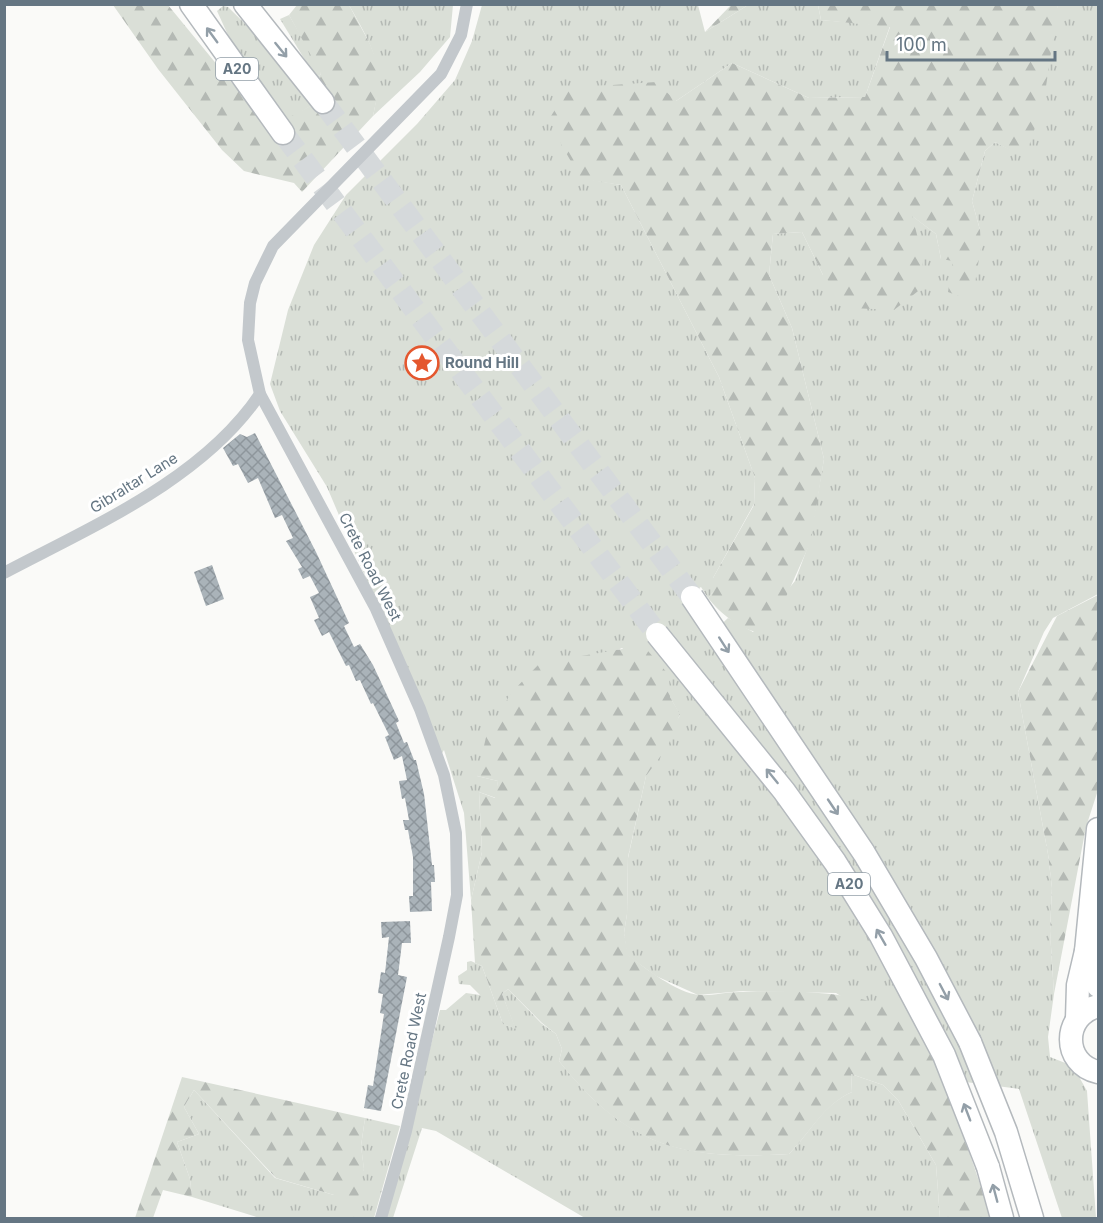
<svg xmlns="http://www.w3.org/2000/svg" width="1103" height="1223" font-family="Inter,sans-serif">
<defs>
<pattern id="grass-tufts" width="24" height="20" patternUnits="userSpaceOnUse" patternTransform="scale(1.5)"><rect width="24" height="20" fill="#dadfd7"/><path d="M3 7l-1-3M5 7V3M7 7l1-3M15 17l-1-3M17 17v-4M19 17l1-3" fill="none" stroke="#b4b9b4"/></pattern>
<pattern id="forest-firs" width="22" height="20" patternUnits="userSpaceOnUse" patternTransform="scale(1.5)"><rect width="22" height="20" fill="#dadfd7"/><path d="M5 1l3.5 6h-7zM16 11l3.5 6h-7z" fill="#b4b9b4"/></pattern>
<pattern id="building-cross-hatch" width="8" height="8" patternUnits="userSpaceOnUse" patternTransform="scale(1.5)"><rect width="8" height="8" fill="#aab3b9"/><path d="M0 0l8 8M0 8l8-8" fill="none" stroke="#8e969c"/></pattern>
</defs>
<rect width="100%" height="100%" fill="#fafaf8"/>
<!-- grass -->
<g fill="url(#grass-tufts)">
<path d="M349,5H453L450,37L420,72L373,116C385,65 373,48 349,5Z"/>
<polygon points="482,5 698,5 705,32 748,5 818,5 821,20 890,26 865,97 809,98 732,63 676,101 581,178 621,185 719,377 755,478 754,504 713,578 713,592 708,598 701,587 684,598 707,638 728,618 753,632 795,581 810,541 824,459 792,328 769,275 773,234 802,232 823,275 914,231 911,215 936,234 941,259 980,230 972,201 985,151 995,142 1015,152 1058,5 1098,5 1098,594 1053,618 1044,632 1018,692 1048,854 1052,888 1050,931 1054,994 1048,1037 1050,1057 1073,1066 1087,1091 1096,1218 1062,1218 1019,1089 942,1079 929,1053 836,993 743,991 698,995 656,976 627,955 624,933 627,914 628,858 646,776 680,715 670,697 667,685 622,648 610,653 477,776 498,781 496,798 479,792 482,852 471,900 464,813 444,750 441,755 327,487 280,411 270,384 288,310 314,245 346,195 417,124 455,80 472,41"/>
<polygon points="223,6 228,7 278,56 316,103 285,121 233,46 217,11"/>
<polygon points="289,15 319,67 321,74 316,78 280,19"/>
<path d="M471,961L482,966L503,1024L515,1028L502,994L508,989L541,1023L556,1034L562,1049L559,1061C628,1147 682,1160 789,1154C811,1132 822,1105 852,1092L851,1074L883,1085L898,1100L936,1165L940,1218H585L436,1131L422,1128L393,1218H386L440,1010H446L466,993L480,995L470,985L459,984L458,976L467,970V962Z"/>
<polygon points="194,1090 275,1178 334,1195 364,1170 361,1146 365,1118 400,1126 374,1218 260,1218 192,1197 190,1179 177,1142 199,1134 184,1107"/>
</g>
<!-- forest -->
<g fill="url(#forest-firs)">
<polygon points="113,5 168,5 269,128 316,103 316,78 321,74 289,15 297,5 349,5 370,44 379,67 380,83 373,116 302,192 294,183 244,171 222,150 158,69"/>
<polygon points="731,5 748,5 705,32"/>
<path d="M818,5H1058L1044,100L1029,146L1015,153L995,142L985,151L972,201L980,230L981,247L972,301L948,292L953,261L941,259L936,234L912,216L923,257L922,288L894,310L852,308L823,275L802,232L773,234L769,275L792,328L824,459L811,541L782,606L761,632C742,632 720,613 708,598L713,592V578L754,505L755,478L719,377L621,185L581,179L557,137L551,116L569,88L656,82L676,101L732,63L809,98L865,97L890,27L821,20Z"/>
<polygon points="1098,595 1098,790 1086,827 1054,994 1050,931 1052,888 1048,854 1018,692 1057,616"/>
<path d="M634,647L648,651L669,675L670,697L680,714L668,746L646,776L628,857L627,914L624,933L628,955C645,968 677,993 699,995C711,996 726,992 739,992C788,990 866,990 908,1017C930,1032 983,1187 990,1218H940L936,1165L898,1100L883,1085L851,1074L852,1092C823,1105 811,1132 789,1154C682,1160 628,1148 559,1061L562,1049L556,1034L542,1023L508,989L502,994L516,1029L503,1024L482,966L475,963L471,900L482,852L479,792L495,798L498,781L477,776L487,733L511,693L540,663Z"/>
<polygon points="182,1077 365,1118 361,1146 364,1169 354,1218 334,1195 276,1178 194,1090 184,1107 199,1134 177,1142 190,1179 192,1197 163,1190 153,1218 135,1218"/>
</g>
<!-- building -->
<g fill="url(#building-cross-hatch)">
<polygon points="255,433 316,552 349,623 344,626 354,647 360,644 373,665 399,721 396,723 404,743 407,742 414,760 416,760 424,794 432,865 434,865 435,882 431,882 432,911 410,912 409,896 413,896 413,857 408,830 405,830 403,820 409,820 405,798 402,799 399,781 407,780 402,756 394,760 385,737 389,735 373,703 371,704 360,680 356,681 349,665 346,666 329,632 322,636 314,620 319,618 310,597 319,593 310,576 303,579 298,569 302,567 286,541 293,538 282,515 275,518 258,478 248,483 238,464 233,466 223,448 240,434 247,437"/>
<polygon points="212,565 224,599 206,606 194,572"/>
<polygon points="410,921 411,943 402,943 398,975 407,977 381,1111 364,1108 368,1085 373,1086 384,1014 380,1013 383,994 378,993 381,972 385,973 389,937 382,938 381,922"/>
</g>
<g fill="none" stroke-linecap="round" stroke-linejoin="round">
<!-- highway-tunnel -->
<g stroke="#d5d9db" stroke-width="22" stroke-dasharray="22 11" stroke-linecap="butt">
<polyline points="323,102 692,597"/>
<polyline points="283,133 657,634"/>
</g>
<defs>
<g id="highway">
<polyline points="191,4 283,133"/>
<polyline points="245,4 323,102"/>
<polyline points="1086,951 1098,986"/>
<path d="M1098,1006C1062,1015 1062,1064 1098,1072"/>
<polyline points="1077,1019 1078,985 1086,951 1098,829"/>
<polyline points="970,1042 1006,1132 1032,1218"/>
<polyline points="988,1167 1002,1218"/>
</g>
</defs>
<!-- highway casing -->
<use href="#highway" stroke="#b4b9bd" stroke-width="25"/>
<!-- street -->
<g stroke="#c3c8cc" stroke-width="12">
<path d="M4,573C93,526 203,479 260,394"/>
<polyline points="381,1218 406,1131 449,937 457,895 456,833 444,775 420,709 376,609 260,394 248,340 250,303 255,283 273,246 441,74 461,35 467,4"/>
</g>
<!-- highway -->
<use href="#highway" stroke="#fff" stroke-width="22"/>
<defs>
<g id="highway-bridge">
<polyline points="692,597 864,853 926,958 970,1042"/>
<polyline points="657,634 784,791 835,862 881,936 944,1055 988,1167"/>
</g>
</defs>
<!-- highway-bridge casing -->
<use href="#highway-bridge" stroke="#b4b9bd" stroke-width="25" stroke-linecap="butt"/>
<!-- highway-bridge -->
<use href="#highway-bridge" stroke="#fff" stroke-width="22"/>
</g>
<!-- one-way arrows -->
<defs><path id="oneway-shaft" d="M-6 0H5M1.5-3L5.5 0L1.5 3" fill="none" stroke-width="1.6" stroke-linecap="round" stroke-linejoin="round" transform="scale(1.5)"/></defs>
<g stroke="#939fa8">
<use href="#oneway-shaft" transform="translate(212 35) rotate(-126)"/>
<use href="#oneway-shaft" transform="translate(281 50) rotate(51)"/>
<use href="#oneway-shaft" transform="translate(724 645) rotate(57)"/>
<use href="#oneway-shaft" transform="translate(772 776) rotate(-129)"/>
<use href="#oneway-shaft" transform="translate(833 807) rotate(56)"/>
<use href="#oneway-shaft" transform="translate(881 937) rotate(-120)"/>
<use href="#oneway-shaft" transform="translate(944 992) rotate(62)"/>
<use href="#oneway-shaft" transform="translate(967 1112) rotate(-111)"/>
<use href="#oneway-shaft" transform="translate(995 1193) rotate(-105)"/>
</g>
<!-- icons -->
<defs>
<symbol id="sight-ring" viewBox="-11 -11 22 22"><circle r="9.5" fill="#fff" stroke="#e4572e" stroke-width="1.5"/><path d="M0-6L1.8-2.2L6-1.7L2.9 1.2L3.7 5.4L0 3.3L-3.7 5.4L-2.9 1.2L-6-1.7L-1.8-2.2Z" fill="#e4572e"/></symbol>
</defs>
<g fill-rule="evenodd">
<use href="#sight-ring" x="403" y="344" width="38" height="38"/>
</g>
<g text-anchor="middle" stroke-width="6" stroke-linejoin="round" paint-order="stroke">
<!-- shield labels -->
<g fill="#fff" stroke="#939fa8" stroke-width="1.5">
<rect x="216" y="58" width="42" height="22" rx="4.5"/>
<rect x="828" y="873" width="42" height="22" rx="4.5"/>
</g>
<g font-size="14" font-weight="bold" fill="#657683">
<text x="237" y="74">A20</text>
<text x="849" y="889">A20</text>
</g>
<!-- poi labels -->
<g font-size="15" font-weight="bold" fill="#657683" stroke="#fff" text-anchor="start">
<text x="445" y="368">Round Hill</text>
</g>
<!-- street labels -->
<g font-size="15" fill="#657683" stroke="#fff">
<text transform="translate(134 483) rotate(-32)" y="5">Gibraltar Lane</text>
<text transform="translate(370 567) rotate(63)" y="5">Crete Road West</text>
<text transform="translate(409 1051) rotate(-78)" y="5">Crete Road West</text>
</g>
</g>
<!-- border -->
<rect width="1103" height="1223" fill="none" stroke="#657683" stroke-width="12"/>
<!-- scale -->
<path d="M887 51v9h168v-9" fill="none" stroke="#657683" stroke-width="3"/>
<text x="896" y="51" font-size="18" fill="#657683" stroke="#ffffff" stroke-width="4.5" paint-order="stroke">100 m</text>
</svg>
